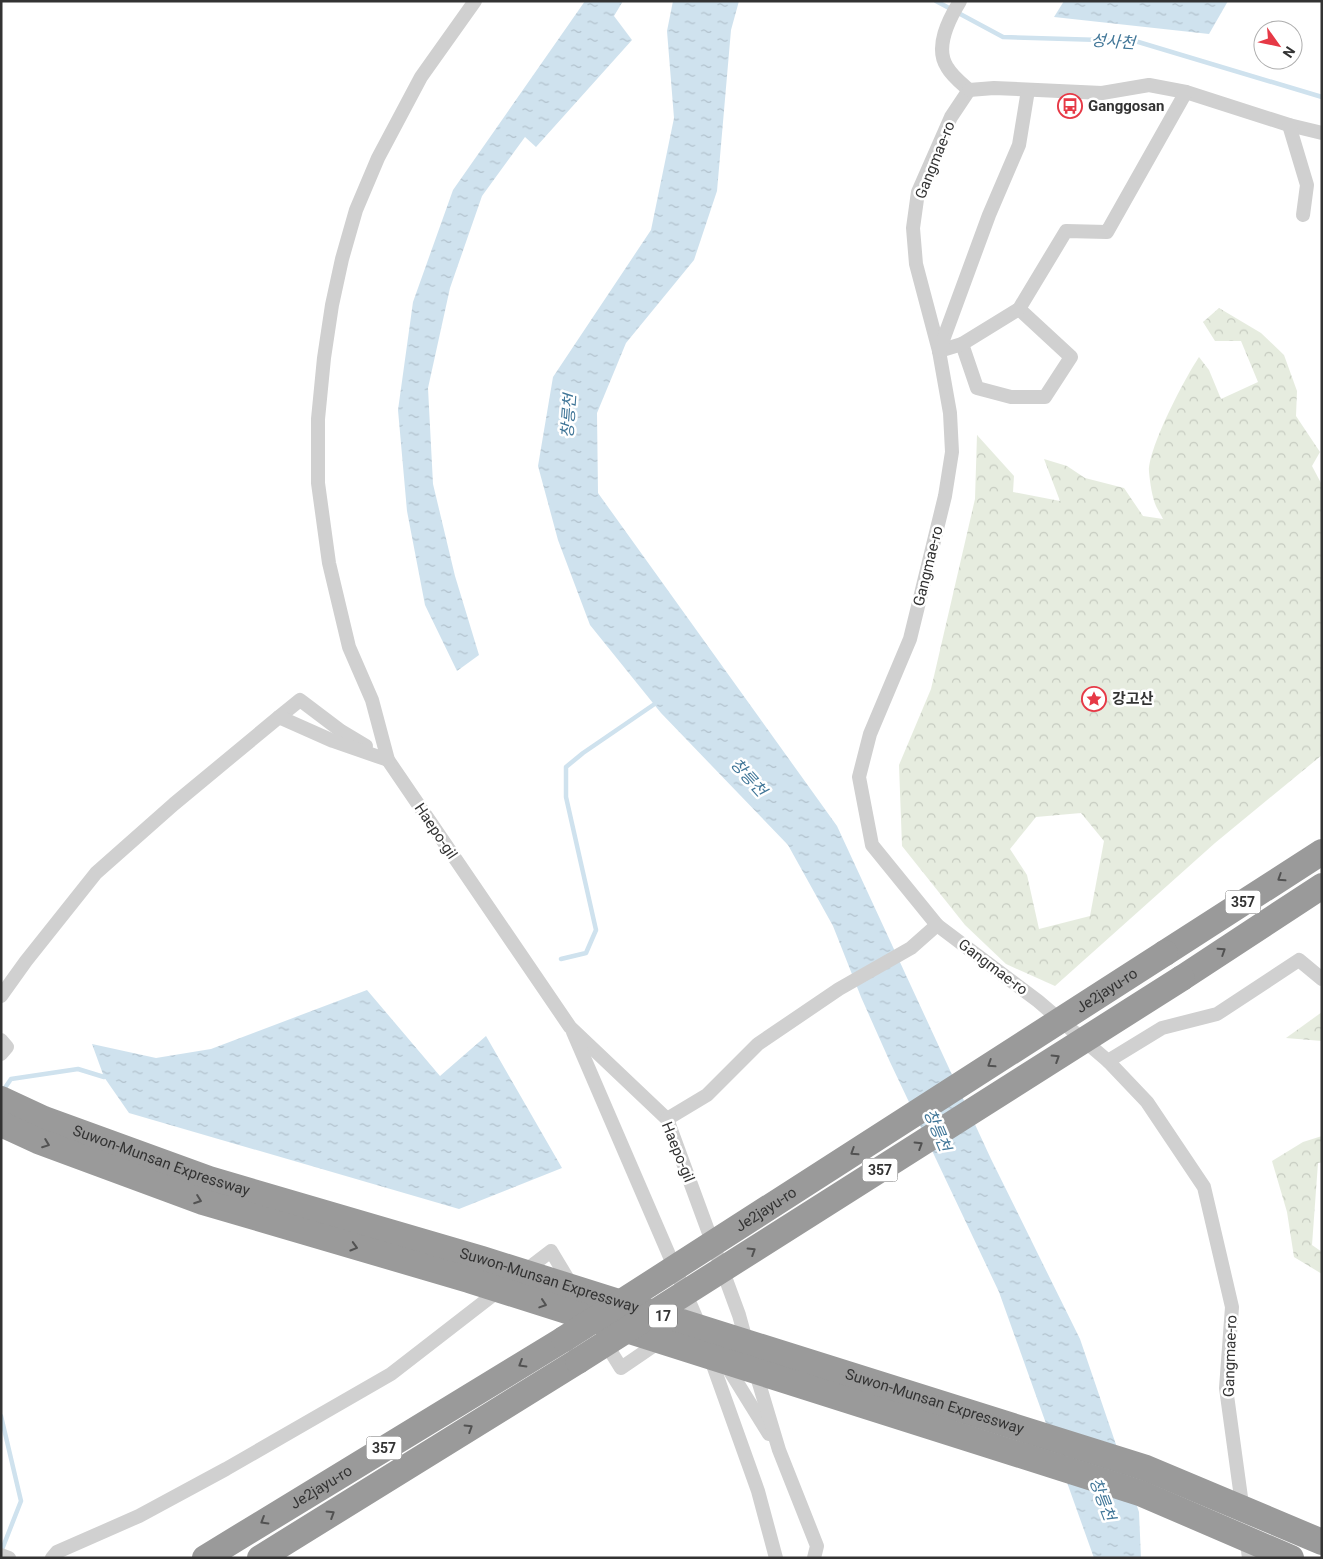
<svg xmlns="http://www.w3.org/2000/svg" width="1323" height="1559" font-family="Roboto,'Noto Sans KR',sans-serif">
<defs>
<pattern id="forest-crowns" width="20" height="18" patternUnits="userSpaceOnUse" patternTransform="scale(1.25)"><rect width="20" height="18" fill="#e6ecdf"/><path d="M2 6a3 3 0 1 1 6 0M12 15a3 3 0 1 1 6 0" fill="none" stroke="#c6cbc0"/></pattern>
<pattern id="water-ripples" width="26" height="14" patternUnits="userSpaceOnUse" patternTransform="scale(1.25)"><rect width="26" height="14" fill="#cfe2ee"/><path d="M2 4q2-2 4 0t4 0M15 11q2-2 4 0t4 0" fill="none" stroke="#b2c2cd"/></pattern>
</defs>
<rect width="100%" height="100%" fill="#fff"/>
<!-- forest -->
<g fill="url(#forest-crowns)" fill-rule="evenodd">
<path d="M1219,308L1261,333L1284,355L1297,391L1296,416L1320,452L1312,466L1322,485V755L1215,843L1055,986L1006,964L965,925L902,846L899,765L931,689L975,499L977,435L1014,476L1013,492L1060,501L1044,459L1067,466L1085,478L1124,488L1143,516L1163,519C1161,515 1158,510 1156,506C1152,497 1150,482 1149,472C1148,448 1185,378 1199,357L1209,370L1221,399L1258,382L1241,341H1215L1203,322ZM1081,813L1104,841L1090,916L1039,929L1027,875L1010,849L1036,817Z"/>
<polygon points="1322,1012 1322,1041 1286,1038"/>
<polygon points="1322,1136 1322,1162 1318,1163 1312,1245 1322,1252 1322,1274 1294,1257 1287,1212 1272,1161 1303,1142"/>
</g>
<!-- water -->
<g fill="url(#water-ripples)">
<polygon points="585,1 623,1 614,16 632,40 536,147 525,137 482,196 450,288 428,388 433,484 455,576 479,655 457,671 425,605 407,511 398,410 413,302 453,190"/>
<polygon points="673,1 739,1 731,30 717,191 694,260 626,343 597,413 598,493 837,826 991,1159 1080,1339 1139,1512 1141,1558 1094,1558 999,1292 890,1062 861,997 833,926 788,845 661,713 590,625 558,540 538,466 553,377 651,230 674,118 667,31"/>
<polygon points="1064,1 1228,1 1209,34 1054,17"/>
<polygon points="367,990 440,1076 486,1036 562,1168 459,1209 129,1113 104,1077 92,1044 156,1058 211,1049"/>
</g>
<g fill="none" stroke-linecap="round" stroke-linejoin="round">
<!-- stream -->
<g stroke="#cfe2ee" stroke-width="4.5">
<polyline points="936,1 1003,37 1135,41 1322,97"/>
<polyline points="561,959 586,953 596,930 566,797 566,767 583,753 659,701"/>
<polyline points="2,1092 11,1079 78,1069 104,1077"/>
<polyline points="1,1416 21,1501 1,1552"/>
</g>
<!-- street -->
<g stroke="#d0d0d0" stroke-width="14">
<polyline points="475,1 421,77 378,158 356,210 342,259 332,305 324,358 318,419 318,483 329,563 349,647 372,700 388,760 570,1027 667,1119 739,1315 747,1344"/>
<path d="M960,1C949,19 934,47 947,67C952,76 961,83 969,90"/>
<polyline points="969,90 951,117 918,192 913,228 916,264 939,351 950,413 952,452 945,496 910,639 870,734 859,777 872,845 937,925 1038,1001 1108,1061 1147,1102 1204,1187 1232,1307 1226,1388 1243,1512"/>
<polyline points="969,90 994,88 1102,93 1149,85 1186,92 1289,125 1322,133"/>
<polyline points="1289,125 1307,185 1303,215"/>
<polyline points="962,344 977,388 1011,397 1045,397 1071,357 1019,309"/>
<polyline points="939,351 962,344 1019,309 1066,231 1107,232 1186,92"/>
<polyline points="939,351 989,215 1019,145 1028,90"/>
<polyline points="279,717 300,700 341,731 366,746"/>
<polyline points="1,996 26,961 96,873 174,804 279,717 333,741 388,760"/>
<polyline points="573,1032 701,1329"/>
<polyline points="1,1040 7,1047 1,1054"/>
<polyline points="1108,1061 1162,1028 1217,1014 1299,960 1322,979"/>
<polyline points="667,1119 707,1095 758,1044 839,989 911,948 937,925"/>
<polyline points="521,1274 551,1251 572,1286"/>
<polyline points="603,1339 621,1368 662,1340"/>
<polyline points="709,1354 758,1491 776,1558"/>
<polyline points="725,1363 769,1434"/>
<polyline points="755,1370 779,1450 817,1546 814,1558"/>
<polyline points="1246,1536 1249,1558"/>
<polyline points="1,1555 9,1558"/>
<polyline points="52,1558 57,1552 139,1516 226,1469 391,1374 502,1288"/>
</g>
<!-- highway -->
<g stroke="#9a9a9a" stroke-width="26">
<polyline points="1165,953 1322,852"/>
<polyline points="1182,978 1322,886"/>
<path id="s1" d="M205,1558L564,1339"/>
<polyline points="260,1558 578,1361"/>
</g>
<!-- highway-bridge -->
<g stroke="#9a9a9a" stroke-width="26">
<path id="s2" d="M1,1099L44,1119L209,1179L482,1259L1146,1468L1322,1542"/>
<polyline points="1,1124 38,1141 203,1202 469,1280 1140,1493 1291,1558"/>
<path id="s3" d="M564,1339L1165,953"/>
<polyline points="578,1361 1182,978"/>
</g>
</g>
<!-- one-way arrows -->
<defs><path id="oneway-chevron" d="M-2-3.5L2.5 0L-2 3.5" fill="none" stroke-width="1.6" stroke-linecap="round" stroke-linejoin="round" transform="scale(1.25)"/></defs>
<g stroke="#525252">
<use href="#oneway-chevron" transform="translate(1281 878) rotate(147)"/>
<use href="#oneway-chevron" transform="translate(1222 951) rotate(-33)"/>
<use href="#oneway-chevron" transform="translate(1056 1058) rotate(-32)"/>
<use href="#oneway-chevron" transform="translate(991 1064) rotate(147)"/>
<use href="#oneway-chevron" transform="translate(46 1144) rotate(21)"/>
<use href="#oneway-chevron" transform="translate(919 1145) rotate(-32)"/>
<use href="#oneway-chevron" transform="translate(854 1152) rotate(147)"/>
<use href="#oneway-chevron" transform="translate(198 1200) rotate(20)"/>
<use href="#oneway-chevron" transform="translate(354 1247) rotate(16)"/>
<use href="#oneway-chevron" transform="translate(752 1251) rotate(-32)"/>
<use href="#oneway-chevron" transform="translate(543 1304) rotate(18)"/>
<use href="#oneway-chevron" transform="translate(522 1364) rotate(149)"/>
<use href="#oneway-chevron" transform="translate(469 1428) rotate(-32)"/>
<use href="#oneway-chevron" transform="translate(331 1514) rotate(-32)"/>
<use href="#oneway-chevron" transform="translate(264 1521) rotate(149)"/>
</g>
<!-- icons -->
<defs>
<symbol id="bus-ring" viewBox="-11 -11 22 22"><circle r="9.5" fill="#fff" stroke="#e63946" stroke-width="1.5"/><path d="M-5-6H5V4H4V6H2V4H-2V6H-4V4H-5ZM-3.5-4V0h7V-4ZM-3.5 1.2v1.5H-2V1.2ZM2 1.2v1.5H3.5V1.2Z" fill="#e63946"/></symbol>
<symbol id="sight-ring" viewBox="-11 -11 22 22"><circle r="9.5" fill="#fff" stroke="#e63946" stroke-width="1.5"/><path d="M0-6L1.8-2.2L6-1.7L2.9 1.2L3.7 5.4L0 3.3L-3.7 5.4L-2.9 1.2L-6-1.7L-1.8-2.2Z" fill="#e63946"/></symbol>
</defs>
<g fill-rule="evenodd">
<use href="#bus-ring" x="1056" y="92" width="28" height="28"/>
<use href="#sight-ring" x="1080" y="685" width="28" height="28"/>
</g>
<g text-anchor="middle" stroke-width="5" stroke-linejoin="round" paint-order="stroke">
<!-- shield labels -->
<g fill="#fff" stroke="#707070" stroke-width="1">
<rect x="1225.5" y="890.5" width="35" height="23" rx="4"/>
<rect x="862.5" y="1158.5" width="35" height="23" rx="4"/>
<rect x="649" y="1304.5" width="28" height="23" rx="4"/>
<rect x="366.5" y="1436.5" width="35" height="23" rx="4"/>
</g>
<g font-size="14" font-weight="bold" fill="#333">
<text x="1243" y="907">357</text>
<text x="880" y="1175">357</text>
<text x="663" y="1321">17</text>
<text x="384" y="1453">357</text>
</g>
<!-- poi labels -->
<g font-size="15" font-weight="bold" fill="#333" stroke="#fff" text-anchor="start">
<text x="1088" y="111">Ganggosan</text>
<text x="1112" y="704">강고산</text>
</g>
<!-- street labels -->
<g font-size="15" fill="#333" stroke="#fff">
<text transform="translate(935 160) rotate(-68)" y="5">Gangmae-ro</text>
<text transform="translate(928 566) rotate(-76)" y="5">Gangmae-ro</text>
<text transform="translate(436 831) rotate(56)" y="5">Haepo-gil</text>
<text transform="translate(993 967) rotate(37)" y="5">Gangmae-ro</text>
<text dy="5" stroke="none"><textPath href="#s3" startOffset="645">Je2jayu-ro</textPath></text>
<text transform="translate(678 1152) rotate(68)" y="5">Haepo-gil</text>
<text dy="5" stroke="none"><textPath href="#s2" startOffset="172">Suwon-Munsan Expressway</textPath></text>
<text dy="5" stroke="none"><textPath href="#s3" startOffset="240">Je2jayu-ro</textPath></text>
<text dy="5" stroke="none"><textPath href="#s2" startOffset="578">Suwon-Munsan Expressway</textPath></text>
<text transform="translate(1230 1356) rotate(-88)" y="5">Gangmae-ro</text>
<text dy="5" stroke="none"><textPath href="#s2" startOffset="982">Suwon-Munsan Expressway</textPath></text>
<text dy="5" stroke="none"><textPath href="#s1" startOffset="136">Je2jayu-ro</textPath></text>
</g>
<!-- water labels -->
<g font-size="16" font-style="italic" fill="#3f7597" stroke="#fff">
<text transform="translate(1113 41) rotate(4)" y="6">성사천</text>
<text transform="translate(568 416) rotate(-86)" y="6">창릉천</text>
<text transform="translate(749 777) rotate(48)" y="6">창릉천</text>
<text transform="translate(938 1130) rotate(67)" y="6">창릉천</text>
<text transform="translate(1103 1499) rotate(69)" y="6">창릉천</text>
</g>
</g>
<!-- border -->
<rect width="1323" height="1559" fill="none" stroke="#333333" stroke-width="5"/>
<!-- north arrow -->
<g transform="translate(1278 45) rotate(123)"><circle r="24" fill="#ffffff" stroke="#adadad"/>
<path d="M0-4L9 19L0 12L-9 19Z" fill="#e63946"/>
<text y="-8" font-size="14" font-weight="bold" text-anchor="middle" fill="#333333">N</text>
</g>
</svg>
